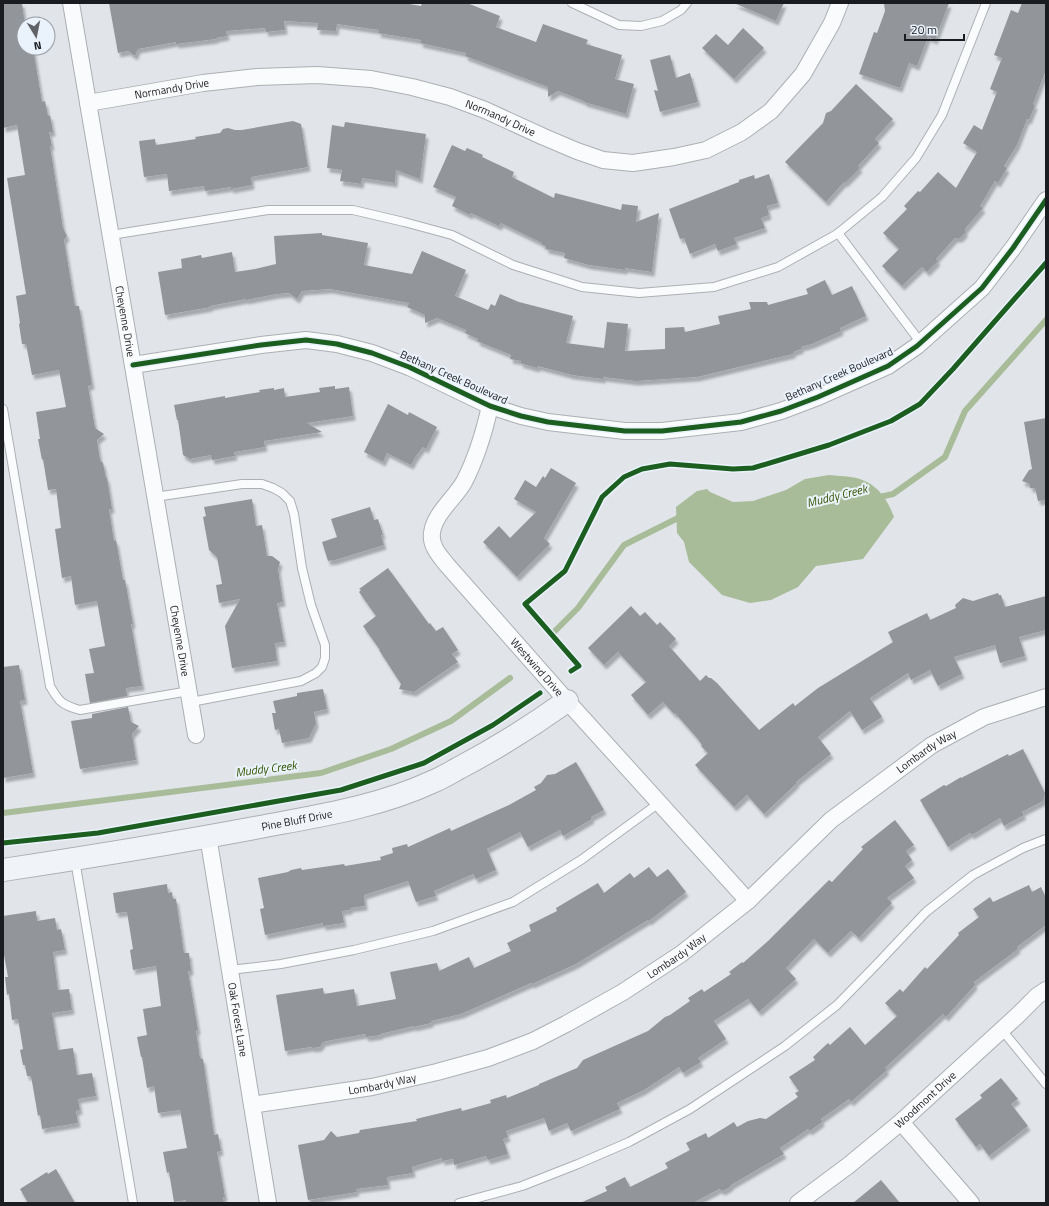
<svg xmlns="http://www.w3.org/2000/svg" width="1049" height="1206" font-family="'Titillium Web',sans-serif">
<defs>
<filter id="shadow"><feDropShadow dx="2.5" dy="4.5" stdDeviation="1" flood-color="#0004"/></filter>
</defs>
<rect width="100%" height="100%" fill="#e1e5ea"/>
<!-- water -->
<path fill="#a8bc99" d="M829,475C838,476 851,476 860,479C879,486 887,499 894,517L863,559L816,566L798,587L771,600L750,603L722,595L689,562L684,542L677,533L676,507L697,491L707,489L710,492L733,502L753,501L786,490L805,479Z"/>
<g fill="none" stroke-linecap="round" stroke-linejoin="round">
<!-- stream -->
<g stroke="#a8bc99" stroke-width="6">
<polyline points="875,498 893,494 945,457 965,411 1046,320"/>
<polyline points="554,632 578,608 624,545 684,515"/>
<polyline points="3,813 321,773 391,749 451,721 510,678"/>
</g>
</g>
<!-- building -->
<g fill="#929599" filter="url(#shadow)">
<polygon points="3,3 22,3 24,18 24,48 33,48 42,102 45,101 48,116 50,115 53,132 49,132 52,146 50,146 63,228 67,236 64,240 75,306 79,306 92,385 88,386 95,428 104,434 97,440 100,460 103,463 106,478 107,478 112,509 109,509 114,541 116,540 123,580 125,580 133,624 131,624 142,686 126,688 127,696 90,703 85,674 94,673 89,649 105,646 97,601 75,605 71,576 62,578 55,529 61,528 56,489 48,490 43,459 42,460 38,439 40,439 36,412 66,407 59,370 32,375 26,344 22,344 19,324 20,323 16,296 26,294 7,178 25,175 17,125 3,128"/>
<polygon points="109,3 404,3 421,6 422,3 467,3 500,16 496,27 536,42 543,24 588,40 586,44 622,55 615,79 634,84 626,114 584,102 584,101 558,91 548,97 548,87 465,56 466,53 420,43 421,40 378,33 379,30 337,24 336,31 317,30 318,23 284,21 285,30 266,32 265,28 226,31 227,36 216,38 216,39 176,44 176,42 138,49 135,56 128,51 118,53"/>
<polygon points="734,3 784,3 776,21"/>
<polygon points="884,3 949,3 935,40 928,37 917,66 909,63 900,88 859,74 874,32 877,33 885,11"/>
<polygon points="1022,3 1046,3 1046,70 1033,104 1035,105 1029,120 1027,119 1017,145 1004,166 1007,168 998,183 995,181 980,206 983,208 965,229 965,233 960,238 955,238 936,259 938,261 927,272 922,267 902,286 882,266 899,249 883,233 907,209 904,206 918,191 920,192 938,172 956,188 977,152 963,143 974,125 982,130 997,92 990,89 1002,58 994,55 1011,10 1018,13"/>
<polygon points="743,28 764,48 734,79 702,48 716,34 728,45"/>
<polygon points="670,55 676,78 690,73 698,102 660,112 654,90 658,91 650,60"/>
<polygon points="856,84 893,119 875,139 879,143 858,166 860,168 845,183 844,182 826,202 785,162 823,123 826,113 831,111"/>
<polygon points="293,121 301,124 308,167 251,177 252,185 231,189 231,187 205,191 204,186 169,191 167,174 144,177 139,141 155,139 156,145 196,139 195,137 220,133 223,129 228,128 235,130 242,130"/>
<polygon points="345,122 426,134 420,179 396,170 395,183 362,178 361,184 340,181 342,170 327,168 332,125 344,127"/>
<polygon points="452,145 465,151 467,148 483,155 482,157 514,172 512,177 554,198 555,193 621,210 622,204 638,206 636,222 659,213 652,272 625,268 625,270 589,265 564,258 565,253 546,249 546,246 542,245 542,243 501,223 499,226 471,213 470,215 452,206 456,197 433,187"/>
<polygon points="769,174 778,203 767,206 769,215 761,218 765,228 734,238 737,244 718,251 715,244 690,254 684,238 680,239 669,209 739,182 739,180 754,175 755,179"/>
<polygon points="322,233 322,235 368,243 364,265 412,274 422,251 466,270 455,296 488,310 491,304 495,306 500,294 519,302 573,316 566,343 604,348 607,322 628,324 625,351 665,349 665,328 684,327 685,332 720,324 718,316 751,309 749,302 767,302 768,305 808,294 806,289 825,280 832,295 852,286 866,316 840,328 841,331 812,344 801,347 801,349 793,352 793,354 697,377 636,381 603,377 603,379 572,375 538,366 537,368 520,363 521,361 510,359 511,355 477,341 478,339 465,333 466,330 437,318 425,323 425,315 407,307 409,303 330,289 302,291 297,299 289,293 277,294 246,300 246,299 210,306 211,307 165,315 158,272 182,268 181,259 201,255 202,258 232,252 235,272 255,269 276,264 274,236"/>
<polygon points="335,386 335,389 349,387 353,416 307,423 322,432 264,441 265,447 234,452 235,456 212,460 211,455 190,459 183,455 178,420 177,420 174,405 225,396 225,398 260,392 259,390 274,388 274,390 284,388 285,397 320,392 319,388"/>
<polygon points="388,404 408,415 409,412 437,427 426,449 423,447 416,456 411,465 387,453 383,462 364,452"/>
<polygon points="1046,418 1046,500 1038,501 1035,488 1030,488 1030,484 1022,481 1029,470 1032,469 1024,422"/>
<polygon points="551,468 576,483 544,538 550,544 517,577 483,542 499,526 510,538 536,512 514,499 525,480 536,487 543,476 545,478"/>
<polygon points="252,499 256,526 262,525 267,556 272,556 280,562 278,569 283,602 277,603 284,642 275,643 277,661 232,668 225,626 240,599 219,603 216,585 222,584 217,557 209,550 203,517 206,516 204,507"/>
<polygon points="370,507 374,520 378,519 383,535 381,535 384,545 332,561 332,560 328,561 322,542 337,537 331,519"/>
<polygon points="388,568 429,624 430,623 436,631 443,627 458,650 452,654 458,662 414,692 399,689 401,684 379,650 380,650 363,626 376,616 359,592 361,590 359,589"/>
<polygon points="998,593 999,595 1001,595 1005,607 1046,596 1046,630 1019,637 1025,656 1000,663 995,645 954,657 962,674 938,686 930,670 911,680 908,673 870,698 882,717 862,730 850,711 818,737 831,754 796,782 797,783 764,814 747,795 734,807 695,765 708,753 701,746 702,745 697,738 675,713 674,714 663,702 648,715 631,695 646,682 618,652 604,665 588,648 631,606 640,616 645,612 657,625 660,622 676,639 669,646 700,681 706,675 709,678 711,678 717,683 759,730 793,703 795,706 818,688 893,642 888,632 927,613 930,620 956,608 955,605 963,598 973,601"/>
<polygon points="19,665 25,700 20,701 33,773 3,778 3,667"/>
<polygon points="323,689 327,709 314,712 316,723 309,738 282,743 279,729 275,730 272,713 276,713 273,701 297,696 297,693"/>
<polygon points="128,707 131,722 139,726 132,734 136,760 80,769 71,721 92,718 92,714"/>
<polygon points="1023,749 1045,793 1043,801 1022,812 1024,815 1004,826 1000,818 972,835 970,833 948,847 920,800 944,785 946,786 961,777 961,778 1008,754 1009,756"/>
<polygon points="576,762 604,810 591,817 592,819 563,836 560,830 528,847 520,832 487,849 496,870 476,879 473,874 434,891 436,896 416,902 408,881 364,895 365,906 350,908 350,910 342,911 344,923 323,926 323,923 265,935 260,909 264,908 258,878 288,872 291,870 301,868 302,870 344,864 345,866 381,860 380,857 393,853 392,848 407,844 408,847 450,828 451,831 509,805 536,790 534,787 541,783 547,775 555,774"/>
<polygon points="895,820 914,845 906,851 912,860 905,866 914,878 887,898 892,903 859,938 851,931 828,953 814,939 786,968 796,979 759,1012 748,999 714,1021 726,1039 698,1058 701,1062 683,1073 679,1067 644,1090 617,1103 620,1109 571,1131 567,1123 549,1131 544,1118 506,1131 508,1137 503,1139 508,1154 488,1160 486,1156 454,1165 453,1159 442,1161 442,1158 412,1167 413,1173 387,1177 388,1185 356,1189 357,1192 308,1200 298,1145 324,1140 331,1131 337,1137 359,1133 360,1130 417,1121 416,1119 461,1108 462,1111 491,1103 490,1100 506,1095 507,1098 539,1085 539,1084 577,1068 583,1060 648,1031 665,1017 670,1015 690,1001 688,998 702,989 704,992 731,974 729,972 742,962 743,963 768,941 829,880 832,882 863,849 861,847"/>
<polygon points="649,867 657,877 668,869 686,892 649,921 648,920 576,964 532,984 531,983 461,1014 431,1021 431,1023 414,1027 414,1026 380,1034 381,1035 366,1037 365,1034 332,1040 323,1042 320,1047 313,1048 311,1047 285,1051 276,995 323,988 324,994 354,989 357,1006 396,999 390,972 437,963 439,971 469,957 474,968 511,951 507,943 531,931 529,925 557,911 556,908 598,883 604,893 630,873 634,878"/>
<polygon points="167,884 168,893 172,892 173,899 176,899 184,953 189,953 191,971 188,971 198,1030 196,1031 200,1058 203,1059 214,1135 218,1134 221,1151 217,1152 225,1197 223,1197 224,1203 186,1203 186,1200 174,1202 169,1172 167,1173 163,1152 187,1148 180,1110 158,1113 154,1086 147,1088 142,1057 141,1057 137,1037 147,1035 143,1009 161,1006 156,966 133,970 130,950 133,949 127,912 116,913 113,893"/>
<polygon points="1029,885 1032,892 1041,887 1046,898 1046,925 1017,947 1018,949 974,982 975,985 946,1017 943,1014 885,1068 887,1070 851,1102 849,1099 821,1119 822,1122 810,1131 808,1129 780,1148 784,1154 731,1185 730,1187 723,1191 719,1189 693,1203 580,1203 607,1191 605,1187 625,1177 630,1187 668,1168 665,1163 690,1150 686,1143 706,1133 708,1138 734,1122 737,1127 748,1121 760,1118 766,1119 798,1097 795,1093 799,1091 789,1077 815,1060 813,1057 828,1043 830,1045 850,1027 865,1045 897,1016 885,1003 900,989 903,992 925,967 927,969 959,935 958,933 979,917 973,909 990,897 993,902"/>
<polygon points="36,911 37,921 55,918 57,930 61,929 65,950 53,952 58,990 69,989 72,1010 52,1013 58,1050 73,1048 77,1075 92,1073 96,1096 78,1099 80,1110 76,1111 78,1123 42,1129 40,1115 38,1116 31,1076 27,1076 25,1065 23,1065 20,1050 23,1049 18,1019 12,1020 9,994 7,995 5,977 8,977 3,949 3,916"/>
<polygon points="1001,1078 1018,1099 1011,1104 1028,1126 989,1156 980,1144 976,1147 955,1119 982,1098 980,1095"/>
<polygon points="56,1169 75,1203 28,1203 20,1189 47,1172 48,1174"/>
<polygon points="881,1180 900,1203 853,1203"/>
</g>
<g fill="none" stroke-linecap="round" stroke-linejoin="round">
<defs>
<g id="lane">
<polyline points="572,3 619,25 641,26 662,21 681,10 687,3"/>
<polyline points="838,233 921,343"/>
<polyline points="111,235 268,210 353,210 404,222 452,235 513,265 582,287 639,293 714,287 778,267 837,234 882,197 916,158 942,115 986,3"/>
<path d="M3,409L50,686C59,702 62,705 80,710L189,691"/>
<polyline points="155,497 242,484 262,484 273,488 282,493 290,501 294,514 302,568 311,605 325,645 325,658 322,667 316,673 301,681 191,702"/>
<polyline points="75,860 133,1203"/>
<polyline points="230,970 281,964 354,950 433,931 513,902 581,860 659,803"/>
<polyline points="1002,1030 1046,1084"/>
<polyline points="459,1203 522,1186 578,1164 629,1142 690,1109 785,1046 837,1005 877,964 926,912 973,875 1023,848 1046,839"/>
</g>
<g id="street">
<path id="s1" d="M71,3L196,735"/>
<path id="s2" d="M88,103L203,83L257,77L317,75L371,79L412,87L450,97L485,110L544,137L577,151L603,160L633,163L674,157L706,150L742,132L771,111L803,74L832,23L840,3"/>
<polyline points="133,365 261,345 306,340 337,344 372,353 409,367 490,406 521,416 548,422 625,431 662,431 741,422 781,411 818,397 888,366 917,346 982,288 1013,248 1046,200"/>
<path id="s3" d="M490,406C484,433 477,457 464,482C455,498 434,514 432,533C430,546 440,556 447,565L567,701L748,901"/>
<path id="s4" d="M208,836L268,1203"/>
<path id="s5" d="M252,1105L372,1087L437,1072L488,1058L533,1041L566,1024L623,992L681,954L748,901L831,820L932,745L984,717L1046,697"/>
<polyline points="901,1122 971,1203"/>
<path id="s6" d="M798,1203L849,1165L901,1122L1018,1015L1037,996L1046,990"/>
</g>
<g id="secondary">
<path id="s7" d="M3,870C89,857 175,843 260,827C318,816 378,807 432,782C442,778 450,773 459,768C497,748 532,726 567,701"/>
</g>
</defs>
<!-- lane casing -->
<use href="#lane" stroke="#acafb3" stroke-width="10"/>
<!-- street casing -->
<use href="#street" stroke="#acafb3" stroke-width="18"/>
<!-- secondary casing -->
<use href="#secondary" stroke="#acafb3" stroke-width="24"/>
<!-- lane -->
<use href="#lane" stroke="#fafbfc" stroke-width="8"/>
<!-- street -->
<use href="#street" stroke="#fafbfc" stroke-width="16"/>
<!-- secondary -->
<use href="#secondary" stroke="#f0f3f7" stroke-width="22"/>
<defs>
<g id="cycleway">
<polyline points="133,365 261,345 306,340 337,344 372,353 409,367 490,406 521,416 548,422 625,431 662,431 741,422 781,411 818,397 888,366 917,346 982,288 1013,248 1046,200"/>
<polyline points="571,671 579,666 525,604 565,571 602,497 624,477 642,469 670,464 733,469 753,468 829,445 891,421 920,404 953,369 1046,263"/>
<polyline points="3,843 98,833 341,790 424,763 493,725 540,693"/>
</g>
</defs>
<!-- cycleway casing -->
<use href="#cycleway" stroke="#eaf2fb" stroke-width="8"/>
<!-- cycleway -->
<use href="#cycleway" stroke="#1b5e20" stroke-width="5"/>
</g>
<g text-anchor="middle" stroke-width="4" stroke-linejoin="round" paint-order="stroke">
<!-- street labels -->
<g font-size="11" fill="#1a1c20" stroke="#eaf2fb">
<text dy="4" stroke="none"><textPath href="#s2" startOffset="85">Normandy Drive</textPath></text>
<text dy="4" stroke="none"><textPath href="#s2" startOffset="421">Normandy Drive</textPath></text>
<text dy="4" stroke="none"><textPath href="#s1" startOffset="323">Cheyenne Drive</textPath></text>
<text transform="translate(839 374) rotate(-24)" y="4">Bethany Creek Boulevard</text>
<text transform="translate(454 377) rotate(24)" y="4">Bethany Creek Boulevard</text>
<text dy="4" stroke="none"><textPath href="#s1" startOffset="647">Cheyenne Drive</textPath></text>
<text dy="4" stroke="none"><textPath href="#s3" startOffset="314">Westwind Drive</textPath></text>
<text dy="4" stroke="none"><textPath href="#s5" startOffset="780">Lombardy Way</textPath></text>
<text dy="4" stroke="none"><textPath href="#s7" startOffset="298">Pine Bluff Drive</textPath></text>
<text dy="4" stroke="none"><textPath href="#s5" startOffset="456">Lombardy Way</textPath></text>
<text dy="4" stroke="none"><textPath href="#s4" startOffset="186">Oak Forest Lane</textPath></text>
<text dy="4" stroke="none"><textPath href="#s5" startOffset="132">Lombardy Way</textPath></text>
<text dy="4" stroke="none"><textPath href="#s6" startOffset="164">Woodmont Drive</textPath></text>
</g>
<!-- water labels -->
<g font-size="12" font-style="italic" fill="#345503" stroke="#eaf2fb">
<text transform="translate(837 496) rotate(-14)" y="4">Muddy Creek</text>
<text transform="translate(266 769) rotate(-7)" y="4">Muddy Creek</text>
</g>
</g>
<!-- border -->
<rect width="1049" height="1206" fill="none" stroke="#1a1c20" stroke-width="8"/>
<!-- north arrow -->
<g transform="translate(36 36) rotate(170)"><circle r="19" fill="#eaf2fb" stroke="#979ca3"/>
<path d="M0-3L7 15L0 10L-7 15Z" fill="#606267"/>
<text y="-6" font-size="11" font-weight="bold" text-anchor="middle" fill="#1a1c20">N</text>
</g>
<!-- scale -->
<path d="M905 34v6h59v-6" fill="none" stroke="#1a1c20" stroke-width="2"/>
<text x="911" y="34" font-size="12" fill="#1a1c20" stroke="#eaf2fb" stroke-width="3" paint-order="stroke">20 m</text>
</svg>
